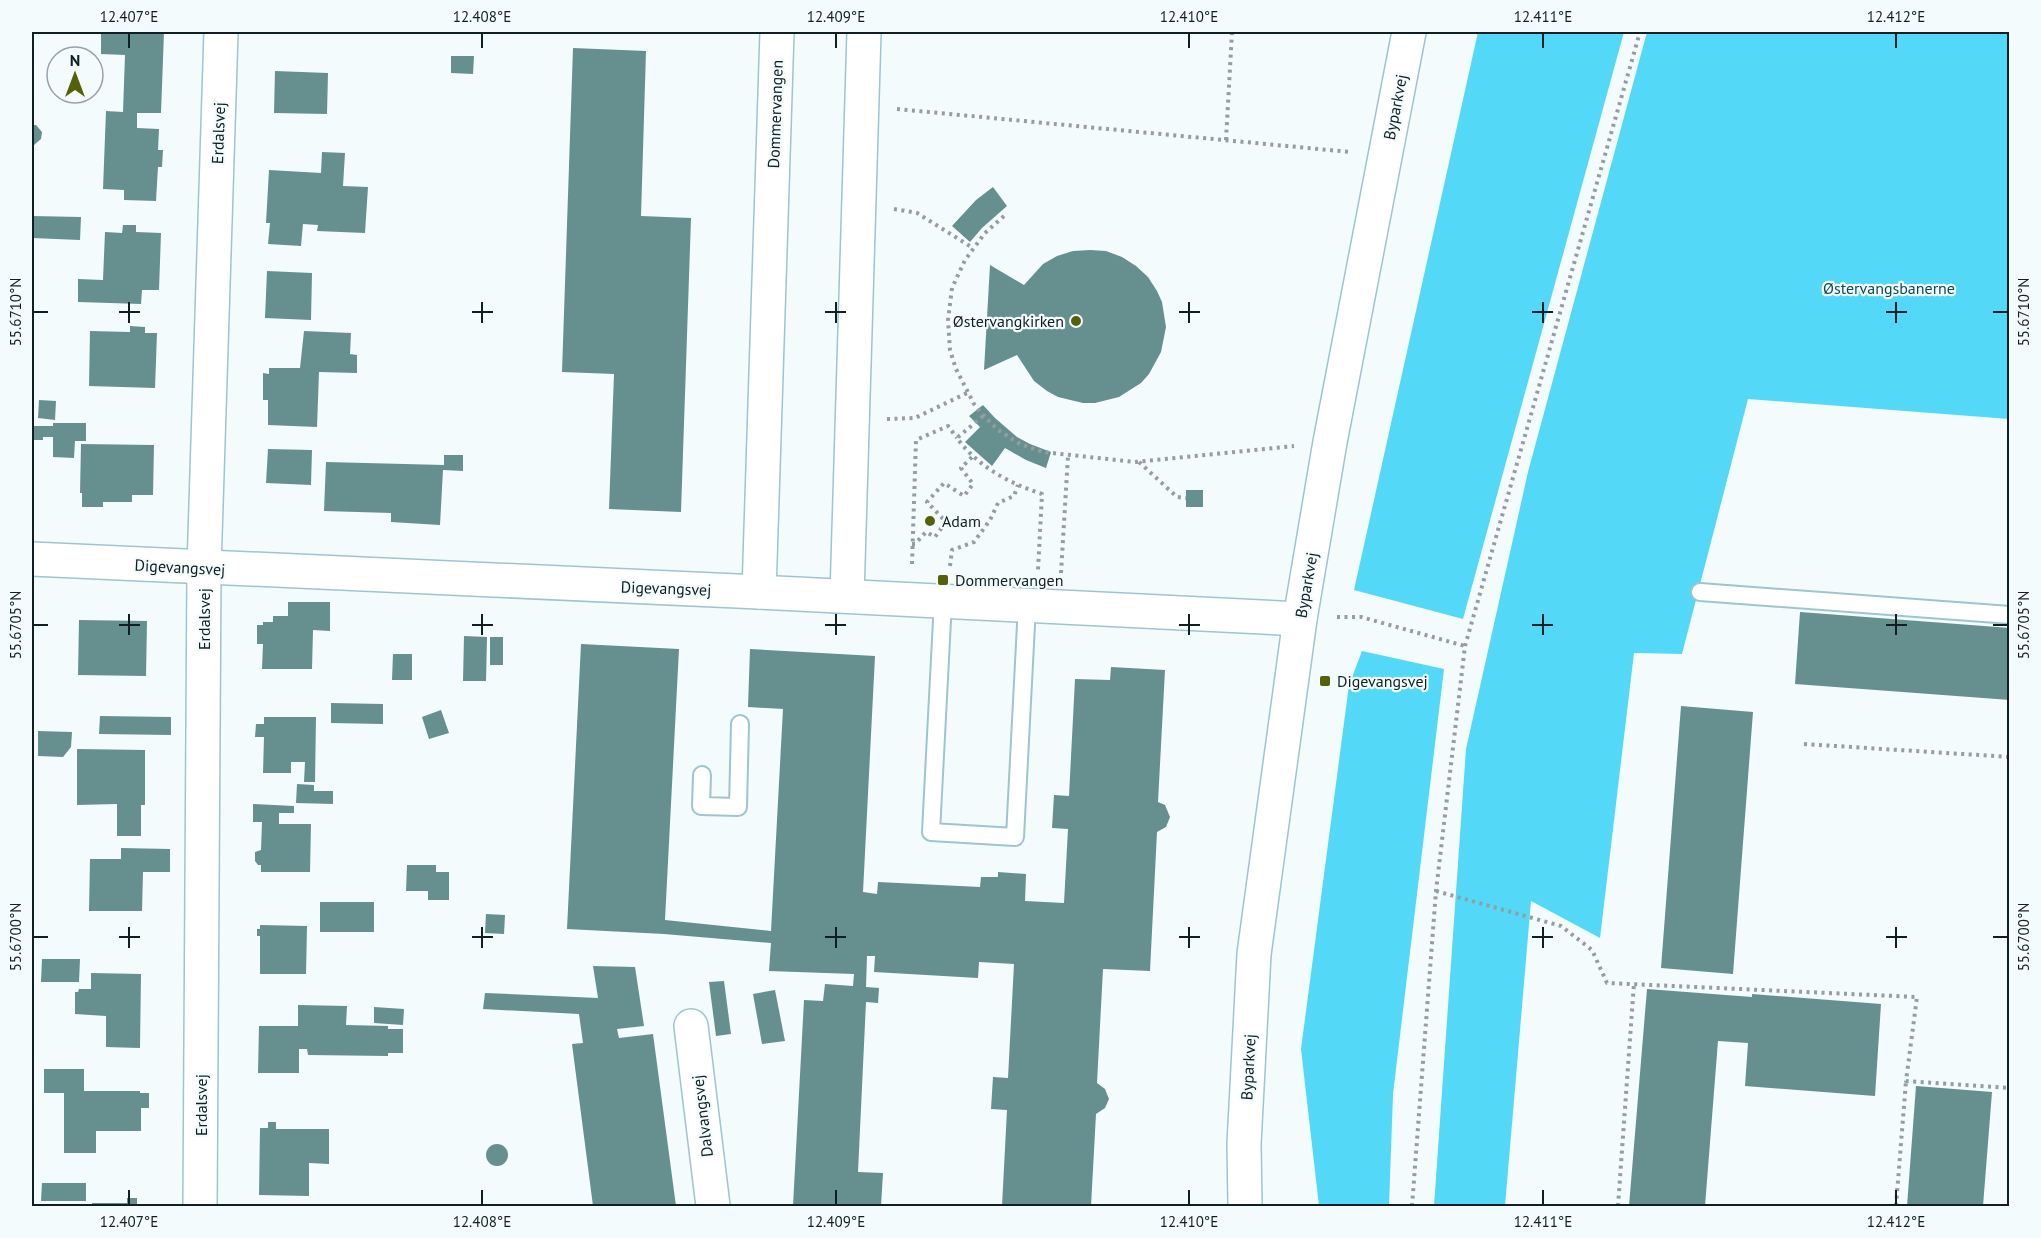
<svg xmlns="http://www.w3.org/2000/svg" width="2041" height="1238" font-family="'PT Sans',sans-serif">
<rect width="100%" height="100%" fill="#f3fbfd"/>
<!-- green -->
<g fill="#53d9f7">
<polygon points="1478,32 1624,32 1463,619 1354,590"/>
<polygon points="1647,32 2009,32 2009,419 1748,399 1682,654 1634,653 1600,938 1531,901 1505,1206 1434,1206 1466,749 1528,472"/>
<polygon points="1362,651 1444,669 1393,1094 1389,1206 1319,1206 1301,1049 1349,685"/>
</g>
<!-- building -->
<g fill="#668f8f">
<polygon points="101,32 164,32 161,113 137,113 137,128 159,129 158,150 163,150 162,167 158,167 156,201 124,200 124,190 103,189 106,111 123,112 125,55 101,54"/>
<polygon points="573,48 646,51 641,216 691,218 681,512 609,509 614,374 562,372"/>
<polygon points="451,56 474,56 473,74 451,73"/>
<polygon points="275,71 328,73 327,114 274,113"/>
<polygon points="32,125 36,125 42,132 41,139 34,145 32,145"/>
<polygon points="322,152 345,153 343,186 368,187 365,233 317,231 318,225 303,224 301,246 268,244 270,223 266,223 269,170 321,173"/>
<polygon points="993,187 1007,206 982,228 970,242 952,226 976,200"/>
<polygon points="32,216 81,217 80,240 32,238"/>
<polygon points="123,225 136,225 136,232 161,233 159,290 142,290 141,304 78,302 78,279 103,280 105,232 122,233"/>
<polygon points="1090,250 1106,251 1122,257 1136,266 1148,277 1157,291 1162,302 1166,327 1161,352 1149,374 1141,383 1119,397 1095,403 1083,403 1058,397 1047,391 1034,381 1017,355 984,370 990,265 1024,285 1043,264 1057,256 1073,251"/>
<polygon points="267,271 312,273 311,320 265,318"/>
<polygon points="130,326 145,327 145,333 157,333 155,388 89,386 90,331 130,332"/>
<polygon points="304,331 351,333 350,354 357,355 357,373 319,372 317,427 268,425 268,400 263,400 263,373 269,374 269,368 300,368"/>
<polygon points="39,400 56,401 55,420 38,418"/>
<polygon points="983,405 995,418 1017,437 1030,444 1051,452 1046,468 1026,460 1005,448 992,466 965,442 980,427 969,416"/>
<polygon points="53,423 86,423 86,441 75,441 74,458 53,457 53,437 43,437 43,440 32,440 32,426 53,426"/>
<polygon points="81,444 154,445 153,495 132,495 132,502 103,502 103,507 82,507 82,493 80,493"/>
<polygon points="268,449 312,450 311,485 266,483"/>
<polygon points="444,455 463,455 463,471 443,470 440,525 391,522 391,513 324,511 326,462 444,465"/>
<rect x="1186" y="490" width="17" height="17"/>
<polygon points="288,602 330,602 330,631 313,630 312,669 262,669 263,644 257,644 257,625 263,625 263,622 273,622 273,616 288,616"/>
<polygon points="1800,612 2010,628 2010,700 1795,684"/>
<polygon points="79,620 147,621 146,676 78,675"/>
<polygon points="464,636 487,637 486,681 463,681"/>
<rect x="490" y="637" width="13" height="28"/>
<polygon points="581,644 679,649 665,920 771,931 783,709 748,707 750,649 875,656 863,892 877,894 878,882 980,887 981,877 998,877 998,872 1026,874 1025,901 1064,903 1068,829 1052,828 1054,795 1069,796 1075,679 1110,680 1111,667 1165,670 1158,802 1165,805 1170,817 1166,827 1157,832 1150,971 1103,969 1097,1083 1105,1089 1109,1099 1105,1108 1096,1114 1091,1206 1002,1206 1007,1110 991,1109 993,1077 1008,1078 1014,964 979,962 978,978 874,972 875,956 867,956 866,987 879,988 878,1003 866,1002 858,1172 883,1173 881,1206 793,1206 804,1000 823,1001 825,984 853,986 854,974 769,971 771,943 664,934 567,929"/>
<polygon points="393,654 412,654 412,680 392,680"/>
<polygon points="331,703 383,704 383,724 331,723"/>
<polygon points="1681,706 1753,712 1733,974 1661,968"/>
<polygon points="441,710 449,733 429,739 422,717"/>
<polygon points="100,716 171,717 171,735 99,734"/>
<polygon points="264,717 316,717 315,782 304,782 305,762 291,762 291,773 263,773 264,737 255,737 256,724 264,724"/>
<polygon points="38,731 72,732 71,747 63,757 38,756"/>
<polygon points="77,749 145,750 145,805 141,805 141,836 117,836 117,804 77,805"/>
<polygon points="297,784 314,785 314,791 333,791 333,804 296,803"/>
<polygon points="253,804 294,806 294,813 279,813 279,824 311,824 310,872 261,872 261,865 258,865 255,861 255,852 261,850 262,822 253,822"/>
<polygon points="121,848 170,849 170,872 143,872 142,911 89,911 90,859 121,859"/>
<polygon points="407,865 436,865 436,872 449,872 449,900 428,900 428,891 406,891"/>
<rect x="320" y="902" width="54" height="30"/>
<polygon points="486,914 505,915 504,934 485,933"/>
<polygon points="260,925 307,926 306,974 260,974 260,936 257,936 257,929 260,929"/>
<polygon points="42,959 80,959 79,982 41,982"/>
<polygon points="593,966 635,967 644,1026 617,1029 619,1038 653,1034 676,1206 593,1206 572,1044 583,1043 579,1014 483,1009 485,993 598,998"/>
<polygon points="91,973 141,974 140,1048 106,1047 106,1016 75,1014 75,992 78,992 79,989 91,989"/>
<polygon points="724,981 731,1034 716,1036 709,982"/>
<polygon points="1647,989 1752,997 1752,994 1881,1004 1875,1096 1745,1086 1748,1043 1718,1041 1705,1206 1629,1206"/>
<polygon points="775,990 785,1041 762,1044 753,994"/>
<polygon points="298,1005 347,1006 346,1025 388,1026 388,1029 403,1029 403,1053 388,1053 388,1056 308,1055 307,1049 299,1049 299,1073 258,1073 259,1026 298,1026"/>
<polygon points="374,1007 404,1009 403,1025 374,1023"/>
<polygon points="44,1069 84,1069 84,1091 140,1091 140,1093 149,1093 149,1108 141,1108 141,1131 96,1131 96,1153 64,1153 64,1093 44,1093"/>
<polygon points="1916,1086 1992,1092 1983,1206 1907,1206"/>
<polygon points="268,1122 276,1122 276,1129 329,1129 329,1164 309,1163 309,1196 259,1195 260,1128 268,1128"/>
<circle cx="497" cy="1155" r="11"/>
<polygon points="42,1183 86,1183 86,1201 41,1201"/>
<polygon points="127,1198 137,1198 137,1204 142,1204 142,1206 92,1206 92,1203 127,1203"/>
</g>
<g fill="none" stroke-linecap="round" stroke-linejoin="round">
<defs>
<g id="lane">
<polyline points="1700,592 2010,615"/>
<polyline points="943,601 931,832 1015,837 1027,605"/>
<polyline points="702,775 701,806 738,807 740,724"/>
</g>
<g id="street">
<polyline points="32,559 759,592 1300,619"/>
<polyline points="759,592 777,32"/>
<polyline points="847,596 864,32"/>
<polyline points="691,1026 713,1206"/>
<polyline points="200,1206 204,568 221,32"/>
</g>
<polyline id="secondary" points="1245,1206 1244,1144 1254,954 1300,619 1330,442 1409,32"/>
</defs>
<!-- lane casing -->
<use href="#lane" stroke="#9dc5cf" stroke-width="20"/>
<!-- street casing -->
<use href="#street" stroke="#9dc5cf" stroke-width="36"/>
<!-- secondary casing -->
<use href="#secondary" stroke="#9dc5cf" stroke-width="36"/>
<!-- path -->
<g stroke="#929ea0" stroke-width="4" stroke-dasharray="3 4.5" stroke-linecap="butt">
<polyline points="897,109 1350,152"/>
<polyline points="1226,140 1232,32"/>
<polyline points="894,209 917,213 973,248"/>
<polyline points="1004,216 985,233 965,260 952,288 948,320 950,350 956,369 974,404 981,413 998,430 1020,444 1043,452 1135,462 1294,446"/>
<path d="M983,416L957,438C978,467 1009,483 1042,494L1038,570"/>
<polyline points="887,419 915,418 967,393"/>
<polyline points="1139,462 1177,497 1186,498"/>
<polyline points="912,544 915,544 926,532 935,537 946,522 927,502 944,483 964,496 973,484 961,468 973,456"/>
<polyline points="912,564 916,440 948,426 957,438"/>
<polyline points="950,566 952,550 974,542 990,520 998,503 1014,496 1018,485"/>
<polyline points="1061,573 1068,456"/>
<polyline points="1337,617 1361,617 1465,646"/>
<polyline points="1804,744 2010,757"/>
<polyline points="1436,891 1561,926 1592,950 1607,983 1917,997 1906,1081 2010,1088"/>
<polyline points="1412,1206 1436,891 1465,646 1640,32"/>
<polyline points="1618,1206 1634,983"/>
<polyline points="1896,1206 1906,1081"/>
</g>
<!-- lane -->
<use href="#lane" stroke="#fff" stroke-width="16"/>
<!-- street -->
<use href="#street" stroke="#fff" stroke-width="33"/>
<!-- secondary -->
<use href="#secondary" stroke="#fff" stroke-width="33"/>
</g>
<!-- ticks -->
<path fill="none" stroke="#0f1f23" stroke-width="2" d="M129,33V48M482,33V48M836,33V48M1189,33V48M1543,33V48M1896,33V48M129,302V323M482,302V323M836,302V323M1189,302V323M1543,302V323M1896,302V323M33,312H48M119,312H140M472,312H493M825,312H846M1179,312H1200M1532,312H1553M1886,312H1907M1993,312H2008M129,614V635M482,614V635M836,614V635M1189,614V635M1543,614V635M1896,614V635M33,625H48M119,625H140M472,625H493M825,625H846M1179,625H1200M1532,625H1553M1886,625H1907M1993,625H2008M129,927V948M482,927V948M836,927V948M1189,927V948M1543,927V948M1896,927V948M33,937H48M119,937H140M472,937H493M825,937H846M1179,937H1200M1532,937H1553M1886,937H1907M1993,937H2008M129,1190V1205M482,1190V1205M836,1190V1205M1189,1190V1205M1543,1190V1205M1896,1190V1205"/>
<!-- markers -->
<g fill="#536206" stroke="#f3fbfd" stroke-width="2">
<circle cx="1076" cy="321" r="6"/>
<circle cx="930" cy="521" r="6"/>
<rect x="937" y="574" width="12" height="12" rx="3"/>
<rect x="1319" y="675" width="12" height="12" rx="3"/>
</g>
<g text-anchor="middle" stroke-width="4.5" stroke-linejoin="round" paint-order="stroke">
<!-- street labels -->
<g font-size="16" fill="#0f1f23" stroke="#f3fbfd">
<text transform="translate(1395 107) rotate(-79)" y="6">Byparkvej</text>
<text transform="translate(775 114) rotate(-88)" y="6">Dommervangen</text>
<text transform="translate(218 133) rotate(-88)" y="6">Erdalsvej</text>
<text transform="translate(180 567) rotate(3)" y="6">Digevangsvej</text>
<text transform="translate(1306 585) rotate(-80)" y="6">Byparkvej</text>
<text transform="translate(666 588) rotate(2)" y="6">Digevangsvej</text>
<text transform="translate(204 619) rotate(-90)" y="6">Erdalsvej</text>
<text transform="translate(1248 1067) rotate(-87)" y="6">Byparkvej</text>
<text transform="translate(201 1105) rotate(-90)" y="6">Erdalsvej</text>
<text transform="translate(702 1116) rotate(-97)" y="6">Dalvangsvej</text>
</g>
<!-- park labels -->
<g font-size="16" fill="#0d4a57" stroke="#f3fbfd">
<text x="1889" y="294">Østervangsbanerne</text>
</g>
<!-- poi labels -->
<g font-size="16" fill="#0f1f23" stroke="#f3fbfd" text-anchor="start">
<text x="1064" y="327" text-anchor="end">Østervangkirken</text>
<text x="942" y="527">Adam</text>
<text x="955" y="586">Dommervangen</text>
<text x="1337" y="687">Digevangsvej</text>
</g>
</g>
<!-- border -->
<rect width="2041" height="1238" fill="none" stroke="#f3fbfd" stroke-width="66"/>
<!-- north arrow -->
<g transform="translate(75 75)"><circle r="28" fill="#f3fbfd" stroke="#98a3a6" stroke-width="1.5"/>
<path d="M0-4.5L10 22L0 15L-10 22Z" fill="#536206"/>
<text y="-9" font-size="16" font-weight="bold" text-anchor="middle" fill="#0f1f23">N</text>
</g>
<rect x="33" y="33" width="1975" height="1172" fill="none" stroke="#0f1f23" stroke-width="2"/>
<g font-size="15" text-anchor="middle" fill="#0f1f23">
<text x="129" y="22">12.407°E</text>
<text x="482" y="22">12.408°E</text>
<text x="836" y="22">12.409°E</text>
<text x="1189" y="22">12.410°E</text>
<text x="1543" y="22">12.411°E</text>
<text x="1896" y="22">12.412°E</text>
<text transform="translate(16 312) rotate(-90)" y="5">55.6710°N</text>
<text transform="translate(2024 312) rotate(-90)" y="5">55.6710°N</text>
<text transform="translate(16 625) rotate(-90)" y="5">55.6705°N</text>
<text transform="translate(2024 625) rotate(-90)" y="5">55.6705°N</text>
<text transform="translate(16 937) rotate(-90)" y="5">55.6700°N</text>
<text transform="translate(2024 937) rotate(-90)" y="5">55.6700°N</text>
<text x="129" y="1227">12.407°E</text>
<text x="482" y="1227">12.408°E</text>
<text x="836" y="1227">12.409°E</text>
<text x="1189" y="1227">12.410°E</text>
<text x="1543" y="1227">12.411°E</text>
<text x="1896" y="1227">12.412°E</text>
</g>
</svg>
